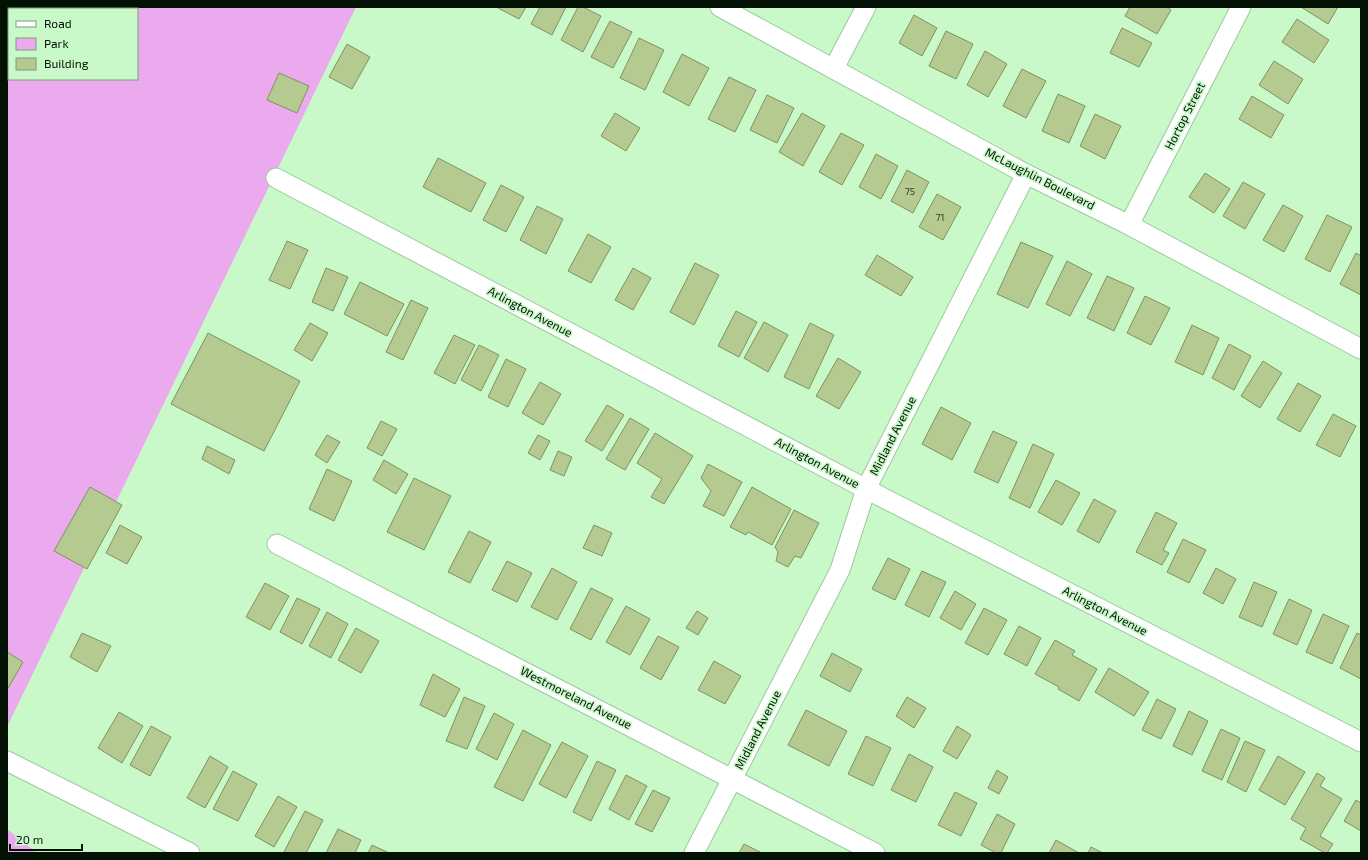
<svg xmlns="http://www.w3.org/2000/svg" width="1368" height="860" font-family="'Exo 2',sans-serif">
<rect width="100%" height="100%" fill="#c9f9c9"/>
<!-- green -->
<g fill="#eaaaed" fill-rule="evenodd">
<path d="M7,7H356L7,727ZM9,9H137V79H9Z"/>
<polygon points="7,829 37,853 7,853"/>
</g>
<!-- building -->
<g fill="#b4ca91" stroke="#7f935c">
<polygon points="499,7 526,7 519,19 498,8"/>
<polygon points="540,7 566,7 552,35 531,24"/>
<polygon points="578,7 583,7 601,16 583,52 561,40"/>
<polygon points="1130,7 1167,7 1171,10 1157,34 1125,16"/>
<polygon points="1301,7 1338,7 1328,24"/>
<polygon points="914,15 937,28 922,56 899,43"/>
<polygon points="1297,19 1329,40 1314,63 1282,42"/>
<polygon points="610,21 632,32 613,68 591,57"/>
<polygon points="1122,28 1152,43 1139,67 1110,53"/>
<polygon points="946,31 973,44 956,79 929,66"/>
<polygon points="639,38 664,50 645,90 620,78"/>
<polygon points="347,44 370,57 352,89 329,77"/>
<polygon points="985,51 1007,64 988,97 967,85"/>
<polygon points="682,54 709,68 689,106 663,92"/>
<polygon points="1274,61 1303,79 1288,104 1259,85"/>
<polygon points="1022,69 1046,81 1026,118 1003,106"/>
<polygon points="279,73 309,86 297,113 267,100"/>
<polygon points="729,77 756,90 735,132 708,119"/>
<polygon points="1058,94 1085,106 1069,143 1042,131"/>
<polygon points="767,95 794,108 777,143 750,130"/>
<polygon points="1252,96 1284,115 1271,138 1239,119"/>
<polygon points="615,113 640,128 626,151 601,136"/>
<polygon points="802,113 825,126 803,166 779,152"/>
<polygon points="1095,114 1121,126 1105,159 1080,146"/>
<polygon points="841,133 864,145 842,185 819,172"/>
<polygon points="876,154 898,166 881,199 859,187"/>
<polygon points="438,158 486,183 471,212 423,187"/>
<polygon points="907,170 929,182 913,213 891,201"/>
<polygon points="1205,173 1230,189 1214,213 1189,197"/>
<polygon points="1243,182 1265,194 1245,229 1223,216"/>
<polygon points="501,185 524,197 506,232 483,220"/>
<polygon points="937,194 961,207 943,240 919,227"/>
<polygon points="1283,205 1303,216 1284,252 1263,240"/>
<polygon points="537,206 563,219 546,254 520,240"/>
<polygon points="1327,215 1352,227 1330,272 1305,259"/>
<polygon points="588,234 611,247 591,283 568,271"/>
<polygon points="287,241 308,250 290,289 269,280"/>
<polygon points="1021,242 1053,256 1028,308 997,294"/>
<polygon points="1356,253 1361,256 1361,295 1340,284"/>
<polygon points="877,255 913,277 901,296 865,275"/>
<polygon points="1067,261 1092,274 1070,316 1046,304"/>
<polygon points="695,263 719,275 694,325 670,312"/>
<polygon points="326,268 348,277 333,311 312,302"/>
<polygon points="633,268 651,278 633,310 615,300"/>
<polygon points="1107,276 1134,288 1114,331 1087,318"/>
<polygon points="360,282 404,304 387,336 344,314"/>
<polygon points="1145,296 1170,308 1151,345 1127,333"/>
<polygon points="411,300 428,308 403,360 386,352"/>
<polygon points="736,311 757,322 739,357 718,346"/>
<polygon points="764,322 788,335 768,372 744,358"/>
<polygon points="310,323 328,333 312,361 294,350"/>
<polygon points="810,323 834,335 809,389 784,377"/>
<polygon points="1192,325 1219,338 1203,375 1175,362"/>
<polygon points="208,333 300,381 264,451 171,404"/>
<polygon points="454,335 475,345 455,384 434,373"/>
<polygon points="1229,344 1251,356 1234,390 1212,378"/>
<polygon points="479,345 499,355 481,391 461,380"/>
<polygon points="838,358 861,372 839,409 816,396"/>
<polygon points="506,359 526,369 508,407 488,397"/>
<polygon points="1263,361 1282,373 1260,408 1241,396"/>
<polygon points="540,382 561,394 543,425 522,413"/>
<polygon points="1298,383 1321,396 1300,432 1277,419"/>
<polygon points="607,405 624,415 602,451 585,441"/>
<polygon points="941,407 971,423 952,460 922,444"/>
<polygon points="1333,414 1356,426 1340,457 1316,445"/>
<polygon points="630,418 649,429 625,470 606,459"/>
<polygon points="381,421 397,429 382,456 367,448"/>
<polygon points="993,431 1017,442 998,483 974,472"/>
<polygon points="655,433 693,456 664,504 651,497 662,479 637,463"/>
<polygon points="327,435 340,442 327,463 315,455"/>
<polygon points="538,435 550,441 540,460 528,453"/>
<polygon points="1033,444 1054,454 1030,508 1009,498"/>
<polygon points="207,446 235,460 229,474 202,459"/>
<polygon points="558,451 572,457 564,476 550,470"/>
<polygon points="384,460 408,474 396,494 373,480"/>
<polygon points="708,464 742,482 724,516 703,506 711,491 701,478"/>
<polygon points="327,469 352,481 334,521 309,509"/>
<polygon points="414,478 451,496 424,550 387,532"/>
<polygon points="1056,480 1080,493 1062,525 1038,512"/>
<polygon points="90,487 122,505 87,569 54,551"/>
<polygon points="752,487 791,509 772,545 748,532 746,535 730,527"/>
<polygon points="1094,499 1116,511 1099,543 1077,531"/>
<polygon points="794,510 819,523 801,558 795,556 788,567 776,561 778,552 775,547"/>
<polygon points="1156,512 1177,523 1163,550 1169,553 1162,565 1136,552"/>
<polygon points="120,525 142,537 127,564 106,553"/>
<polygon points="594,525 612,533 602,556 583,548"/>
<polygon points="469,531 491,542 470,583 448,572"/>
<polygon points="1183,539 1206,550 1189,583 1167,572"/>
<polygon points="888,558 910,569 895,600 872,589"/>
<polygon points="507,561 532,573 517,602 492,590"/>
<polygon points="552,568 577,582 557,620 531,607"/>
<polygon points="1216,568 1236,579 1223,604 1203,593"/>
<polygon points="922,571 946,582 929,617 905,605"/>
<polygon points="1254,582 1277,592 1262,627 1239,617"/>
<polygon points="265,583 289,596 270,630 246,617"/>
<polygon points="591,588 613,599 591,640 570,629"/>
<polygon points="955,591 976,604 961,630 940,618"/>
<polygon points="297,598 320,609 302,644 280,632"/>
<polygon points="1289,599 1312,610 1297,645 1273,634"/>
<polygon points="626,606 650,619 630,655 606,642"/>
<polygon points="984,608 1007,620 988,655 965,643"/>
<polygon points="697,611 708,618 698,635 686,628"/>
<polygon points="327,612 348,624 331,658 309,646"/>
<polygon points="1323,614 1349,626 1332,664 1306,652"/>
<polygon points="1019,626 1041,638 1027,666 1004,654"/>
<polygon points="356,628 379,641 361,673 338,660"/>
<polygon points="82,633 111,646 97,672 70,657"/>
<polygon points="1357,633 1361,635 1361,679 1340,668"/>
<polygon points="658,636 679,647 661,680 640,668"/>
<polygon points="1055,640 1075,651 1072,655 1097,669 1079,701 1058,689 1059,687 1035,674"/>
<polygon points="7,652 23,662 7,690"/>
<polygon points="832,653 862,669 850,692 820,676"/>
<polygon points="714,661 741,676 725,704 698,690"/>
<polygon points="1109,668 1149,692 1134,716 1095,692"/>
<polygon points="433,674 460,689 445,717 420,705"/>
<polygon points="464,697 485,706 467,749 446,741"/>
<polygon points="907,697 926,708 914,728 896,716"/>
<polygon points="1157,699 1176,709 1161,739 1142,730"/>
<polygon points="806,710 847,731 829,766 788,745"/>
<polygon points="1189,711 1208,721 1192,755 1173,746"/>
<polygon points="119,712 143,726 122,763 98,748"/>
<polygon points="494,713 514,724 497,760 476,749"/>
<polygon points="151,726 171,737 150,776 130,765"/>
<polygon points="957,726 971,735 957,759 943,751"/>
<polygon points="1221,729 1240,738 1222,780 1202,771"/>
<polygon points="523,730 551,745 523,801 494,787"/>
<polygon points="866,736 891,748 873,786 848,774"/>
<polygon points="1245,741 1265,750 1246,792 1227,782"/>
<polygon points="562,742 588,756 566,798 539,784"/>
<polygon points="909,754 933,767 916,802 891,790"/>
<polygon points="210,756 228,767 205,808 187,798"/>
<polygon points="1278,756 1305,772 1285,805 1259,790"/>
<polygon points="597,761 616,770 591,821 573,812"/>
<polygon points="997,770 1008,777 999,794 988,788"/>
<polygon points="233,771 257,784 238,821 213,809"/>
<polygon points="1317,773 1325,778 1320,786 1342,799 1320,836 1333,844 1327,853 1325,853 1300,839 1306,828 1291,819"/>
<polygon points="626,775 647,786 629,820 609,809"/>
<polygon points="653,790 670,798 652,832 635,824"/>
<polygon points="955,792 977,803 961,836 938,825"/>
<polygon points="278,796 297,807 274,847 255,836"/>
<polygon points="1356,800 1361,803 1361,831 1344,821"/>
<polygon points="305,811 323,820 306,853 286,853 284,852"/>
<polygon points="997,814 1015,824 1001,853 996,853 981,845"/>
<polygon points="338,829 361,840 355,853 326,853"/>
<polygon points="1056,840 1079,853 1049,853"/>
<polygon points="744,844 762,853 739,853"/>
<polygon points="372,845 389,853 368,853"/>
<polygon points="1091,847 1103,853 1088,853"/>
</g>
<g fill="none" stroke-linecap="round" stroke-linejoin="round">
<defs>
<g id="street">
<polyline points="720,7 1026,174 1129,225 1361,349"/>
<polyline points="834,68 866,7"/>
<polyline points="276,178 866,489 1361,742"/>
<polyline points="1129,225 1241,7"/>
<polyline points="277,544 875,853"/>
<polyline points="7,761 190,853"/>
<polyline points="694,853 840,570 866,489 1026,174"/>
</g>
</defs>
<!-- street casing -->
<use href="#street" stroke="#9bc99c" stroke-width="21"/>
<!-- street -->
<use href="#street" stroke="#fff" stroke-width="19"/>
</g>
<g text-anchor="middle" stroke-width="3.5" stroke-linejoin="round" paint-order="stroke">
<!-- number labels -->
<g font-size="10" fill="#2f4027">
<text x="910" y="195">75</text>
<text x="940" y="221">71</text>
</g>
<!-- street labels -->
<g font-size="12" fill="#031204" stroke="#c9f9c9">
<text transform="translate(1185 116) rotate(-63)" y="4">Hortop Street</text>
<text transform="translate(1040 179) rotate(27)" y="4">McLaughlin Boulevard</text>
<text transform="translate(530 312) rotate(28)" y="4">Arlington Avenue</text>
<text transform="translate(893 436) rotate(-63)" y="4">Midland Avenue</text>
<text transform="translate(817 463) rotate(28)" y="4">Arlington Avenue</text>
<text transform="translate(1105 611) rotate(27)" y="4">Arlington Avenue</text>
<text transform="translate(576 698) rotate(27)" y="4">Westmoreland Avenue</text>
<text transform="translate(758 730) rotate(-63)" y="4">Midland Avenue</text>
</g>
</g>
<!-- border -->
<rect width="1368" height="860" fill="none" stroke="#031204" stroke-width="16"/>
<!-- legend -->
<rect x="8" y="8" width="130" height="72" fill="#c9f9c9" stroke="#7a9d7a"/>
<rect x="16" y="21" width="20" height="6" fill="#ffffff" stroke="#7a9d7a"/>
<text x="44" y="28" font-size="12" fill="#031204">Road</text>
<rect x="16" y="38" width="20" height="12" fill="#eaaaed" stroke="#7a9d7a"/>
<text x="44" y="48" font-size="12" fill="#031204">Park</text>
<rect x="16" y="58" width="20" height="12" fill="#b4ca91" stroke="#7a9d7a"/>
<text x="44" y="68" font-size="12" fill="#031204">Building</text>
<!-- scale -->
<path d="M10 844v6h72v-6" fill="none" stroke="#031204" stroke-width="2"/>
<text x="16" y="844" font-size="12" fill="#031204" stroke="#c9f9c9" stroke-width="3" paint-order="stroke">20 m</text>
</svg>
